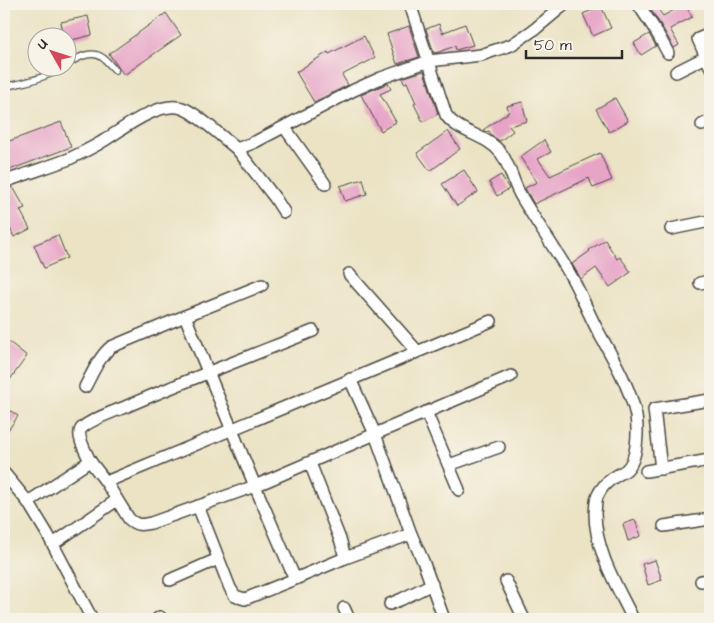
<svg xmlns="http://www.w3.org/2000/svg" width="714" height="623" font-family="'Architects Daughter',sans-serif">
<rect width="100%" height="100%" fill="#f7f3e8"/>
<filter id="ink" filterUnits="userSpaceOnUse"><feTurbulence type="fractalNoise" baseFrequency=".02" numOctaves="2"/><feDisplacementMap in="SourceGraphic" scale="10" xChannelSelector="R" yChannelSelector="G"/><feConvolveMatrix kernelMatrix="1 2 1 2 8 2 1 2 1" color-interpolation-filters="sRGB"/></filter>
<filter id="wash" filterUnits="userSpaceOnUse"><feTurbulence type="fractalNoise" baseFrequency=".0096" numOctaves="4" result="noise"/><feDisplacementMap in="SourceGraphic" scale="20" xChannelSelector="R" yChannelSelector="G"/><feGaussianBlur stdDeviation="1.12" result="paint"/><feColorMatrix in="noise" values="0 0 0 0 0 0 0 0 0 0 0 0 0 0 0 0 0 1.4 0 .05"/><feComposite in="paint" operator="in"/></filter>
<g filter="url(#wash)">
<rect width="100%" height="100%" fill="#ebe3c4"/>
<g id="blocks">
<!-- building -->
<g fill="#e7a4c7">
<polygon points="654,4 663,16 685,4 692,17 670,29 679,45 674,48 662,27 650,8"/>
<polygon points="601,6 611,28 593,36 583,14"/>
<polygon points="166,13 181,35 124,75 109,54"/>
<polygon points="88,16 92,35 68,41 68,38 64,38 61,22"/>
<polygon points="439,24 442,33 465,24 473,45 456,50 455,46 439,52 434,53 426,29"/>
<polygon points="409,26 419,57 397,64 387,34"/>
<polygon points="649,34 656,46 641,55 634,43"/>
<polygon points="364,36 375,58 342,75 348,85 314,102 296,72 328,52 329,54"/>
<polygon points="424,71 438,114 423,122 414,104 416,103 407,82 404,83 402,78"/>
<polygon points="388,83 391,89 380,94 396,122 381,131 361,95"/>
<polygon points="615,98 628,121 609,132 596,109"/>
<polygon points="522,102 527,121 509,126 513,131 500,141 492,136 489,131 486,132 483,130 509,112 507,106"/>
<polygon points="61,122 71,147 4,172 4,143"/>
<polygon points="448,131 460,149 430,171 417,153"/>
<polygon points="544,140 551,152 538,159 550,176 600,153 612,180 593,188 589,178 534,204 525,188 537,182 520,157"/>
<polygon points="464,170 478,192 457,206 442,184"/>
<polygon points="501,175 509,189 497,196 489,182"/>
<polygon points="363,179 367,194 345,201 340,186"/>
<polygon points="13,187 25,208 20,210 30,229 14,237 4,216 4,192"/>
<polygon points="58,235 67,258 44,268 34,245"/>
<polygon points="605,240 617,259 620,257 631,272 610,287 596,268 581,279 572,264 590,251 589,250"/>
<polygon points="4,338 27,356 4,388"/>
<polygon points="4,406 18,416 4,436"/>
<polygon points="635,520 641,536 628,541 623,524"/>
<polygon points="655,560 662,580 648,585 642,564"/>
</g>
</g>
</g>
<g filter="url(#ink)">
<use href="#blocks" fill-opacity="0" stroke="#484742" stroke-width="1"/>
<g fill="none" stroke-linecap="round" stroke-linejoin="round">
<defs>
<g id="lane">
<path d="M68,64C77,58 92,49 103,58C107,61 111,66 115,70"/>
<path d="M4,87C25,82 43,79 62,68"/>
</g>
<g id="street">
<path d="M410,4L446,115C458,133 486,134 501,153C511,167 513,184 522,198C538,225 557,251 572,278C582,296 589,315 599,333C612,356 631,389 636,416C638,430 638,460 626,470C622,473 617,475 613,478C607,482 601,488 598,495C595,500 596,507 595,513C595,551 617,586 633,619"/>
<polyline points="638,4 656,31 668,53"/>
<polyline points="710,34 698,39 710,66"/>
<polyline points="676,72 706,57"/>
<polyline points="702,125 710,121"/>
<polyline points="285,128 325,184"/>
<polyline points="237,149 275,198 284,212"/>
<path d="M4,182C25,174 48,167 69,159C79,154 90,149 100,143C119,132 158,100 182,108C197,113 223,138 237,149L255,142L354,90L381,78L429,61L481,55L511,45L535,29L565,4"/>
<polyline points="671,229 710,221"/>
<polyline points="349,274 417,351"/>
<polyline points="700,283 710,281"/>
<polyline points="262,285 185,316 255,486 295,579 345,558 341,542 310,463"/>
<polyline points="350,379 375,434 511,376"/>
<path d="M85,387C92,374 99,357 111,347L185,316"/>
<polyline points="426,412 459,490"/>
<path d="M90,461L106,482L129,519C137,526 141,525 151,523L255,486L375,434L411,534L423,561L444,619"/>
<polyline points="449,465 499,447"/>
<polyline points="661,469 654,409 710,400"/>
<polyline points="646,471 710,460"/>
<polyline points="4,473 28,502 48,535 92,619"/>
<polyline points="106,482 491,321"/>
<path d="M28,502L90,461C87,454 76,436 81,429C87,421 115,411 125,407C187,380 250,356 313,331"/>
<polyline points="198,506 230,588 235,596 245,599 295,579"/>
<polyline points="664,526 710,519"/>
<polyline points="53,544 117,500"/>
<polyline points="345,558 411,534"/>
<polyline points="170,580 218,559"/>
<polyline points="506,581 524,619"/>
<polyline points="701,581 710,580"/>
<polyline points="390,604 402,599 432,584"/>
<polyline points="344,608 349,619"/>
<polyline points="157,619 160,617"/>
</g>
</defs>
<!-- lane casing -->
<use href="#lane" stroke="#484742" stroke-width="8"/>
<!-- street casing -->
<use href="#street" stroke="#484742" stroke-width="14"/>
<!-- lane -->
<use href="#lane" stroke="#fff" stroke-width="5.5"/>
<!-- street -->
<use href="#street" stroke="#fff" stroke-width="11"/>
</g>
</g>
<!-- margin -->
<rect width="714" height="623" fill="none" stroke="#f7f3e8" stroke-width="20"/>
<!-- north arrow -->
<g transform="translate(52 52) rotate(309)"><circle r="24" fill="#f7f3e8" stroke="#a5a39c"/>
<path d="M0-4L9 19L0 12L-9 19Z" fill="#d1495b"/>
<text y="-8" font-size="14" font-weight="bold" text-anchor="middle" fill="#2b2b2b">U</text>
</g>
<!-- scale -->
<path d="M526 50v8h96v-8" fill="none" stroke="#2b2b2b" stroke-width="2.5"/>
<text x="534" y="50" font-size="15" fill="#2b2b2b" stroke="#f7f3e8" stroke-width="4" paint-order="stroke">50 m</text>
</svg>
